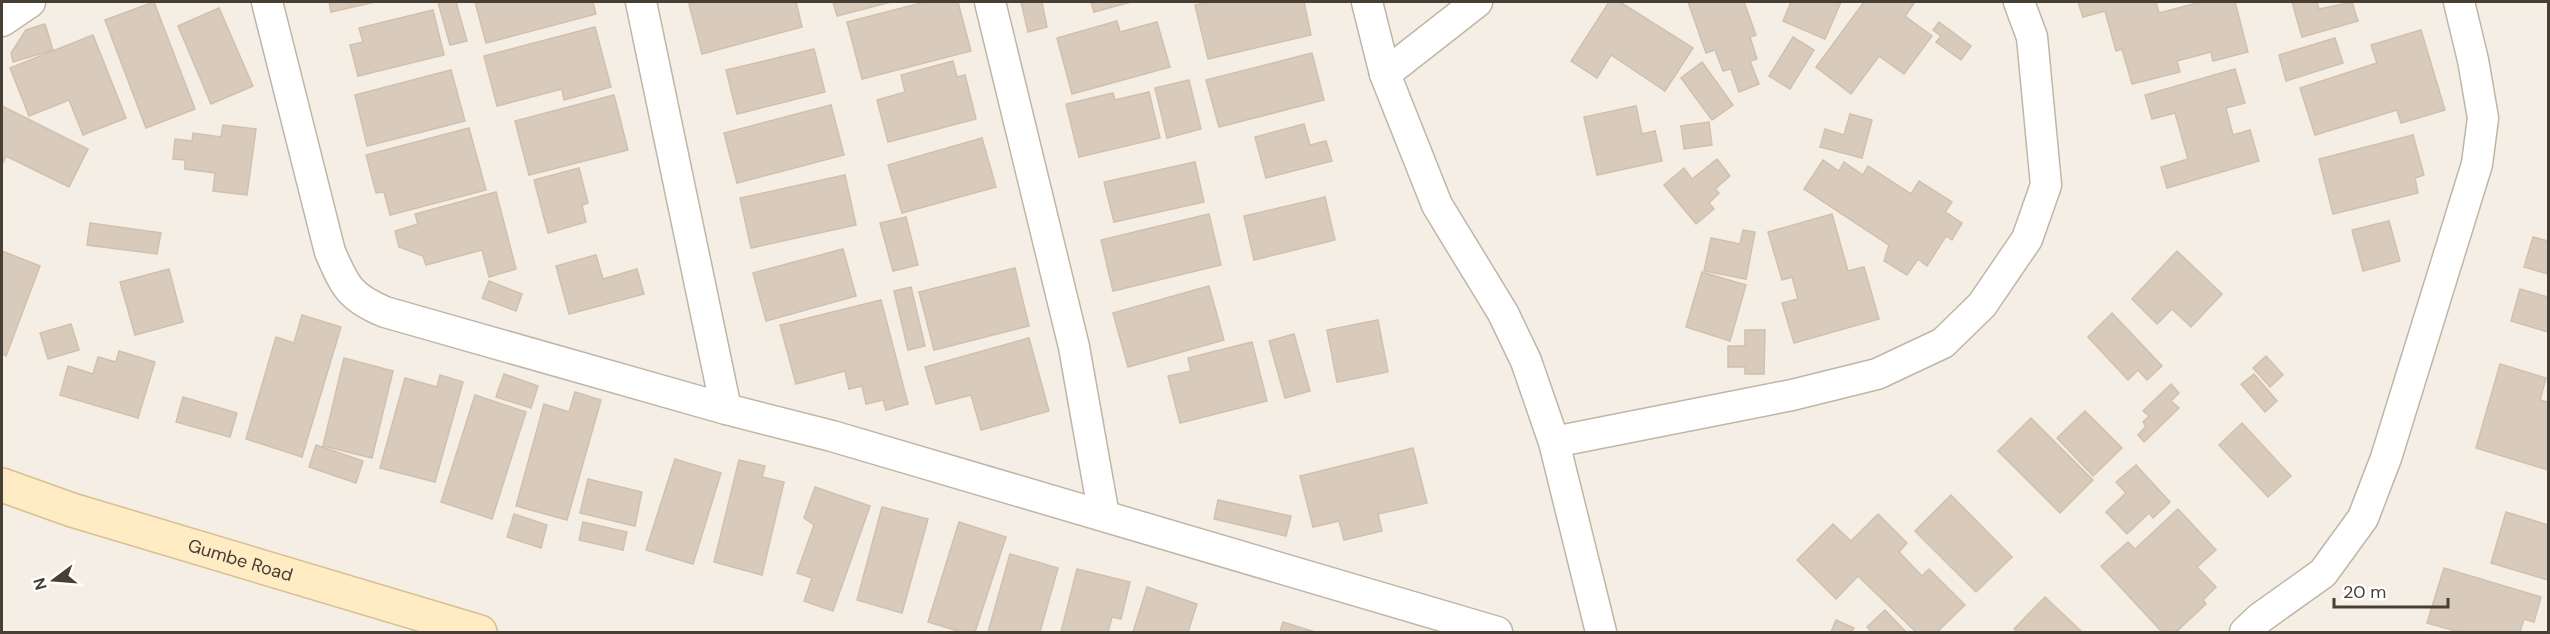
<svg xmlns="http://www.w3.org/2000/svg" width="2550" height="634" font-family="'DM Sans',sans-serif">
<rect width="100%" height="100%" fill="#f4eee5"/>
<!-- building -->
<g fill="#d9cbbc" stroke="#d2c0ac" stroke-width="1.5">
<polygon points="154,2 195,109 146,128 105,20"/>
<polygon points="329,2 375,2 331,12"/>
<polygon points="438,2 456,2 467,41 450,45"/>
<polygon points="475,2 593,2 596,14 486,43"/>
<polygon points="698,2 796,2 802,27 702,54 689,4"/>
<polygon points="833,2 891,2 837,16"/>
<polygon points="925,2 958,2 971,51 862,79 847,22"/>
<polygon points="1021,2 1042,2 1047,27 1028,32"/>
<polygon points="1091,2 1131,2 1094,12"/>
<polygon points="1212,2 1304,2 1311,35 1208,59 1195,5"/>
<polygon points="1609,2 1620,2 1693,48 1665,91 1611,55 1597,78 1571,61"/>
<polygon points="1688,2 1744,2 1756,35 1750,37 1757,59 1750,61 1759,84 1739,92 1731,69 1723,71 1715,50 1706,53"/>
<polygon points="1791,2 1841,2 1825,39 1783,21"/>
<polygon points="1864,2 1915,2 1905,16 1932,36 1904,74 1879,56 1851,94 1816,67"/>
<polygon points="2078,2 2156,2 2159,13 2201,2 2235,2 2248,52 2213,61 2211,52 2177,61 2180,72 2132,84 2122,49 2116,51 2105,11 2083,17"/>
<polygon points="2292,2 2317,2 2319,9 2352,2 2358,21 2302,37"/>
<polygon points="219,8 253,86 211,104 178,26"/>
<polygon points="433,10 444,55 358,76 350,45 363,42 359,28"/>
<polygon points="1117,21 1120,32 1157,22 1170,67 1072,94 1057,38"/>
<polygon points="1939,22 1971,46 1961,60 1936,42 1941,36 1933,30"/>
<polygon points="45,24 53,50 13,62 11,53 26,30"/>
<polygon points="595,27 611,87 564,100 562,89 497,106 484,56"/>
<polygon points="2421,30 2445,110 2401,123 2397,110 2315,135 2300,88 2377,63 2371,45"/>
<polygon points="93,35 126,118 83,135 69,100 29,116 10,68"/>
<polygon points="1793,37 1814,50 1790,89 1769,76"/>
<polygon points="2335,38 2343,63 2286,81 2279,55"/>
<polygon points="814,49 825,92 737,114 726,70"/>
<polygon points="1312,53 1324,100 1219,127 1206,80"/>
<polygon points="953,61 957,77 965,75 976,119 888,142 877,100 905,92 901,75"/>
<polygon points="1702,62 1733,105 1712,120 1681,78"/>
<polygon points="2235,69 2245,103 2226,108 2233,135 2250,130 2259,161 2167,188 2161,167 2188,159 2175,113 2152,119 2145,95"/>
<polygon points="451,70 465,121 367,146 355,95"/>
<polygon points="1189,80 1201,129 1167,138 1155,88"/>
<polygon points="1149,92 1160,138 1079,157 1066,104 1113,93 1115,100"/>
<polygon points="614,95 628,150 529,175 515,121"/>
<polygon points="831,105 844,155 737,183 724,133"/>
<polygon points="2,106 88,149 69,187 6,156 2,165"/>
<polygon points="1636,106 1642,134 1655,131 1662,161 1597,175 1584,117"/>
<polygon points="1850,114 1872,120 1862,158 1820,147 1825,129 1844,135"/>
<polygon points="1709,122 1712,145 1684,149 1681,126"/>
<polygon points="1304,124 1310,145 1326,141 1332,161 1266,178 1255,137"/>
<polygon points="223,125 256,129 247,195 213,191 215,173 185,169 185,160 173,159 175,139 192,141 193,133 221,137"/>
<polygon points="469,128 486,190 390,215 384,192 376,193 366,155"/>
<polygon points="2413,135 2424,175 2415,178 2418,193 2333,214 2319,159"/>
<polygon points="982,138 996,187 902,213 888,165"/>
<polygon points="1717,159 1730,176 1715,189 1719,193 1709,203 1714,209 1696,224 1664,185 1684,168 1692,179"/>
<polygon points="1823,160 1839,171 1844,162 1863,175 1868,166 1911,194 1919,181 1952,202 1945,212 1962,223 1952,240 1946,236 1927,266 1918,259 1907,275 1884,261 1889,245 1804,189"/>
<polygon points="1195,162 1204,202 1114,222 1104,182"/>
<polygon points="579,168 588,203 582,205 586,222 548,233 534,180"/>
<polygon points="845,175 856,225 751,248 740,198"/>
<polygon points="496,192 516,269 489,277 482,250 426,265 423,256 399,247 395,231 418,224 415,214"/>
<polygon points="1325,197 1335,240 1254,260 1244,216"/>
<polygon points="1209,214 1221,265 1113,291 1101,240"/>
<polygon points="1832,214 1848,271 1864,267 1879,319 1794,343 1782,303 1798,299 1792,277 1782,280 1768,232"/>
<polygon points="906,217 918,265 893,271 880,223"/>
<polygon points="2389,221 2400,261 2363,271 2352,230"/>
<polygon points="90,223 161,233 157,254 87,245"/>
<polygon points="1743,230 1755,232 1746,279 1704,271 1711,238 1740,244"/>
<polygon points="2533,237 2548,241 2548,274 2524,267"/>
<polygon points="843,249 856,296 766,321 753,273"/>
<polygon points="2,251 40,266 6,356 2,354"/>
<polygon points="2177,251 2222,294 2191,327 2172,309 2157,324 2132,299"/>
<polygon points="596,255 603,279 637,269 644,294 569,314 556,266"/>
<polygon points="1015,268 1029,326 934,350 919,292"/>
<polygon points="169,269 183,322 135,335 120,282"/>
<polygon points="1702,272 1746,285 1730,341 1686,327"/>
<polygon points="489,281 522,294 516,311 482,298"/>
<polygon points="1209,286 1224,340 1128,367 1113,313"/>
<polygon points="911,287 925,346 908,350 894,291"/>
<polygon points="2520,289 2548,297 2548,332 2511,321"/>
<polygon points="881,300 908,404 886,410 883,400 866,404 862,386 849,389 845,371 796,384 780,325"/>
<polygon points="2112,313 2162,366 2147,380 2138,370 2128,380 2088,337"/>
<polygon points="302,315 341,327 302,457 246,439 276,337 294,343"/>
<polygon points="1378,320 1388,372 1337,382 1327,330"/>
<polygon points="71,324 79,350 48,359 40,333"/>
<polygon points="1745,330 1765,330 1764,374 1745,374 1745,367 1728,367 1728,346 1745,346"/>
<polygon points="1294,334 1310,391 1285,398 1269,341"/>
<polygon points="1029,338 1049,411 981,430 971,395 936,404 925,367"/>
<polygon points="1252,342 1267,401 1180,423 1168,376 1191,371 1188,358"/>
<polygon points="119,351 155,362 138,418 60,395 68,366 93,374 98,357 116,362"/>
<polygon points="2266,356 2283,375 2270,387 2253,368"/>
<polygon points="344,358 393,371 372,458 323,446"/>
<polygon points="2500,364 2546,378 2540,400 2548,402 2548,470 2476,448"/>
<polygon points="504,374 538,386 531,408 496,397"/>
<polygon points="2254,374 2277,401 2265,412 2241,384"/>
<polygon points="440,375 463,382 435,482 380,468 405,378 437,387"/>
<polygon points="2171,384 2179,393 2171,401 2179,408 2144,442 2138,435 2146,426 2143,422 2149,416 2143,411"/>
<polygon points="575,392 601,400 567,520 516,506 544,404 569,412"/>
<polygon points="475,395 526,412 492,519 441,502"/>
<polygon points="183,397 237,413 230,437 176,422"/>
<polygon points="2085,411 2122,448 2093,476 2057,438"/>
<polygon points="2031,418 2093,480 2060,513 1998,451"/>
<polygon points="2242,423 2291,476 2268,497 2219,445"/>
<polygon points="316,445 363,461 356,483 309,467"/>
<polygon points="1413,448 1427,503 1378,514 1382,531 1344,540 1339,521 1313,527 1300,476"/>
<polygon points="675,459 721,473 693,564 646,550"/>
<polygon points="739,460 765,466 762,477 784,482 762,575 714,562"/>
<polygon points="2136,465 2170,502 2153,518 2149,513 2127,534 2106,512 2126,493 2116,482"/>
<polygon points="588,479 642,492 635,526 580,513"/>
<polygon points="815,487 870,506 833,611 804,601 812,578 797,573 814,525 804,518"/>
<polygon points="1951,495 2012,557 1976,592 1915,531"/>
<polygon points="1218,500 1291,516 1286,536 1214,519"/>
<polygon points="882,507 928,519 902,613 857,600"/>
<polygon points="2178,509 2216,550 2197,567 2216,587 2203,600 2206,604 2176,632 2162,632 2101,566 2128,542 2135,549"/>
<polygon points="2506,512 2548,525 2548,580 2491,563"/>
<polygon points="514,514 547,525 541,548 507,537"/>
<polygon points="1878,514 1907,543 1899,552 1922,576 1929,569 1965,605 1937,632 1916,632 1858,576 1836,599 1797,560 1833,524 1851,541"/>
<polygon points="583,522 627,532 623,550 579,540"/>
<polygon points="959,522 1006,537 975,632 961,632 928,622"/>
<polygon points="1010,554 1058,568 1040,632 988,632"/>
<polygon points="2444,568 2541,597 2534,622 2524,619 2520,632 2459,632 2427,623"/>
<polygon points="1077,569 1130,582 1121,619 1112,617 1108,632 1061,632"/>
<polygon points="1147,587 1197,604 1188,632 1133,632"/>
<polygon points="2045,597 2082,632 2018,632 2014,629"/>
<polygon points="1885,610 1906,632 1872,632 1867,627"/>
<polygon points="1836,620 1854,628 1851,632 1831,632"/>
<polygon points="1283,622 1315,632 1280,632"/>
</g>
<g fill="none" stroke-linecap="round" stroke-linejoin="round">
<defs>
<g id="street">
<path d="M267,2L330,252C345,286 349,297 385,312L726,409L832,436L1497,632"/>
<polyline points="641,2 726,409"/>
<polyline points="990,2 1074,347 1104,516"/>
<polyline points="1367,2 1385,74 1437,205 1503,313 1526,361 1554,442 1601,632"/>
<polyline points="2,21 30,2"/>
<polyline points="1385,74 1477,2"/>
<polyline points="1554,442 1792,395 1877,374 1943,343 1982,305 2027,239 2046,185 2032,37 2019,2"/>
<polyline points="2245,632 2260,618 2323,573 2363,518 2386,458 2477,164 2483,118 2473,60 2459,2"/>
</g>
<g id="secondary">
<path id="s1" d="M2,485L72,510L480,632"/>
</g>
</defs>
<!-- street casing -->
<use href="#street" stroke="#c0b5a7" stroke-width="33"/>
<!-- secondary casing -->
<use href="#secondary" stroke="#d7bf91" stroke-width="36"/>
<!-- street -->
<use href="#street" stroke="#fff" stroke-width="30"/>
<!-- secondary -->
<use href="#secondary" stroke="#ffebc4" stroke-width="33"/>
</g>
<g text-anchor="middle" stroke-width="6" stroke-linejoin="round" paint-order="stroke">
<!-- street labels -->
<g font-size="18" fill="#473e34" stroke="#fff">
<text dy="6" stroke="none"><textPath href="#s1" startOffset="250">Gumbe Road</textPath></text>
</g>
</g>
<!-- border -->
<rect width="2550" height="634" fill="none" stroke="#473e34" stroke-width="6"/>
<!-- north arrow -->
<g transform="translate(54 580) rotate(254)" stroke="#ffffff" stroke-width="4.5" paint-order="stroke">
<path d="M0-4.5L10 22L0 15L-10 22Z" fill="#473e34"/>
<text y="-9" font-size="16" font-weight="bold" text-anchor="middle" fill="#473e34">N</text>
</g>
<!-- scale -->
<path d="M2334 598v9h114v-9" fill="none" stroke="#473e34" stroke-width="3"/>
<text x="2343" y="598" font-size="18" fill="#473e34" stroke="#ffffff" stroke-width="4.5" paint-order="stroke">20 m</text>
</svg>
